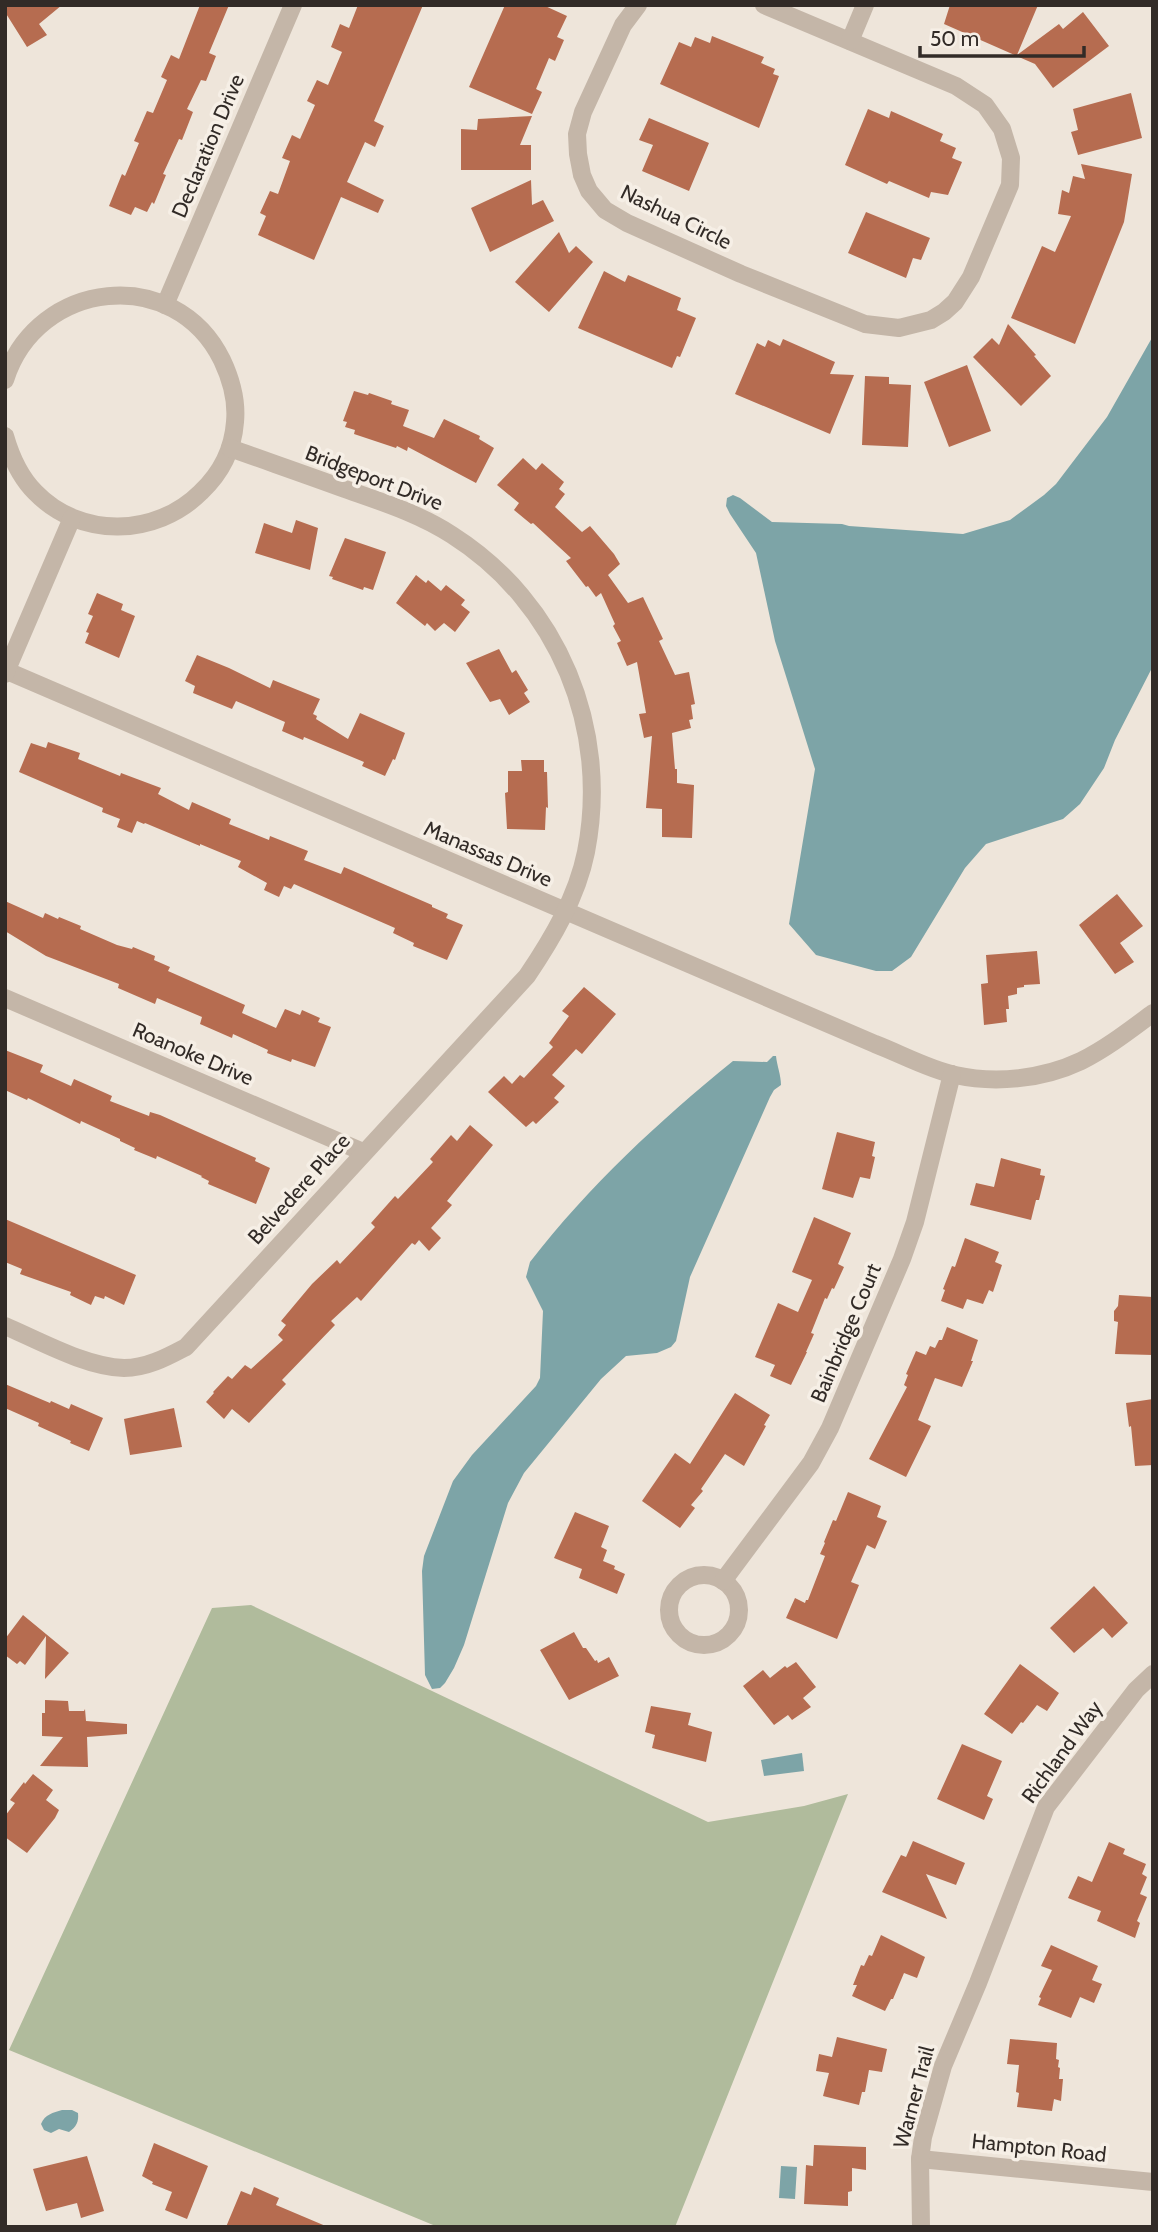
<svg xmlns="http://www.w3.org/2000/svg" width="1158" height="2232" font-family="Cabin,sans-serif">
<rect width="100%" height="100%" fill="#eee5da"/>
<!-- green -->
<polygon fill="#b0bb9c" points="251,1605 708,1822 804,1806 848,1794 675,2227 438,2227 9,2050 212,1608"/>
<!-- water -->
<g fill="#7da4a7">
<polygon points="1153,336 1153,666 1115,740 1104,768 1080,804 1063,819 986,844 965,868 911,957 892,971 876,971 816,955 789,924 815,769 775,641 756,553 730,514 726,506 727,498 733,495 740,498 772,522 842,524 849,526 963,534 1010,520 1044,495 1056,484 1107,417"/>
<path d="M773,1056H776C777,1066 781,1075 781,1085L774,1090L770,1097L690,1277L676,1341L671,1347L657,1353L626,1356L601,1379L524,1473L508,1503L464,1645L454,1668L445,1683L440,1688L432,1689L425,1675L422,1571L424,1556L453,1481L472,1455L536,1386L540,1378L543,1311L526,1277L530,1262C589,1186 659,1121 733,1061L767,1062Z"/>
<polygon points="802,1753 804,1771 764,1776 761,1760"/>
<path d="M62,2110H72L78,2113C79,2122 76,2127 69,2132L59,2129L51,2133L44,2130L41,2124C45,2114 53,2113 62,2110Z"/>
<polygon points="781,2166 797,2167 795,2199 779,2198"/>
</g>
<!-- building -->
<g fill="#b66c50">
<polygon points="5,5 62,5 39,24 47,35 27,47 5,12"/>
<polygon points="200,5 229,5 209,53 216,56 206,81 201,80 187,109 193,112 182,140 179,139 163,174 166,175 154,204 152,202 147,212 135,207 131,215 109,206 122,174 125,176 139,143 134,141 147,111 153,113 167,80 161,77 171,55 179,59"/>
<polygon points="358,5 423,5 374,121 384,126 375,147 365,142 347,182 384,200 378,213 341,197 314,260 258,235 266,216 260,213 270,191 278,194 290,161 282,158 292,135 300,139 315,105 307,101 317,80 328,85 342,52 331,47 340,24 349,28"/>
<polygon points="505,5 543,5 567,16 557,37 564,40 555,61 549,58 536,89 542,92 532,114 469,87"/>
<polygon points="950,5 1038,5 1017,55 1059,24 1063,29 1083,12 1109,46 1053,88 1035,64 944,24"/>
<polygon points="712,36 764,57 761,63 775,69 773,74 779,76 759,128 660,84 679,42 691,47 695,37 710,43"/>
<polygon points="1131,93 1142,138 1078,155 1071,132 1078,130 1073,109"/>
<polygon points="868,109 889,118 891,111 943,134 940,141 956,148 952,158 962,162 948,195 931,192 929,198 889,181 887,184 845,165"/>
<polygon points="532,116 520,145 531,145 531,170 461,170 461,129 477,130 478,119"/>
<polygon points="649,118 709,143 689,191 642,171 653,145 639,140"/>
<polygon points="1081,164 1132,174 1124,222 1075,344 1011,318 1042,246 1055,252 1071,216 1058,214 1062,190 1069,193 1073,176 1085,179"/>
<polygon points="531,180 532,205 543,200 554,221 490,252 471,208"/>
<polygon points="866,212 930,238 921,260 913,258 906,278 848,253"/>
<polygon points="559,232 569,253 576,246 593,262 549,312 515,282"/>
<polygon points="604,271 625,282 628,275 681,298 677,310 696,318 680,357 677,356 672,368 578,328"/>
<polygon points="1008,324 1036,355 1034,356 1051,376 1021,406 973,357 992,338 999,345"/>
<polygon points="783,339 835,362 830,374 854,375 830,434 735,394 757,343 765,347 768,340 780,346"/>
<polygon points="967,365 991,431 949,447 924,382"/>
<polygon points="865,376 889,377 889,384 911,385 908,447 862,445"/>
<polygon points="354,391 368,395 369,393 392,401 391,404 409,410 403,426 434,438 444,419 480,436 479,439 494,448 476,483 408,447 407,451 397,446 396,448 354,434 355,430 345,427 347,422 343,421"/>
<polygon points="523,458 536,470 542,463 564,482 559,489 565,494 555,507 582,532 590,526 614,554 620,564 608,575 628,603 643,597 663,639 659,641 675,675 689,672 695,704 691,705 693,719 689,720 691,728 672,733 675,769 677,769 677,783 694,785 692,838 662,837 662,809 646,808 652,736 644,738 639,714 646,713 637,662 627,666 617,643 621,641 613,626 615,624 601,593 596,597 588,586 586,587 566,561 571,558 533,523 531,524 514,510 519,503 497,485"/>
<polygon points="296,520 318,528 310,570 255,553 264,523 292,533"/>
<polygon points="345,538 386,552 373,590 364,587 363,590 332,579 333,577 329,576"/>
<polygon points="416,575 426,583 428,580 441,591 446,585 465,600 461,605 470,612 455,632 444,623 435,631 427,623 425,626 396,603"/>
<polygon points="97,593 123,604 121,610 135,616 119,658 85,643 89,633 86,632 93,616 88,614"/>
<polygon points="499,649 512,673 516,670 528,690 524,693 530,702 509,715 500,699 490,702 466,663"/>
<polygon points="197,655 229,668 270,688 273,680 320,699 313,714 317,716 316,719 348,739 360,713 405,733 395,760 393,759 385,776 362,766 364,762 304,737 303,740 282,731 285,722 236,701 232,709 193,693 195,686 185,681"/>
<polygon points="48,742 80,753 78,759 120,776 121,773 161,788 158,794 189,810 192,802 231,819 229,824 269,840 270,836 308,851 304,860 341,874 344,867 432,905 432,907 448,914 446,918 463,925 447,960 413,946 414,943 393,933 395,928 294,884 291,889 284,886 279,897 264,890 267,883 238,867 241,861 200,844 200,846 145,823 144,824 137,821 132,833 117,827 120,819 102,812 103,808 19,772 31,743 46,748"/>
<polygon points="521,760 544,760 544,772 547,772 548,808 546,807 545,830 507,829 505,793 508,792 508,771 522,771"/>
<polygon points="1117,894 1143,926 1120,943 1134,962 1115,974 1079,925"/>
<polygon points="5,901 43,918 45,913 58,919 59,917 81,926 80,929 117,945 132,949 133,947 155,956 154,960 170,967 168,971 245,1005 242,1013 276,1028 285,1009 300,1015 302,1010 320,1018 318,1022 331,1027 315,1067 292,1059 291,1062 267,1053 268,1050 233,1034 232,1038 200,1024 202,1017 157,998 155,1004 118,988 119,984 46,956 5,931"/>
<polygon points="1037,951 1040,984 1024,985 1024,987 1017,988 1017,994 1008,996 1009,1009 1006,1009 1007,1022 984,1025 981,984 988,983 986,955"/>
<polygon points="584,987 616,1014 582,1054 576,1049 552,1075 565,1086 554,1098 559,1102 536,1124 533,1121 526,1127 488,1092 504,1076 512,1084 520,1075 524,1078 553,1047 549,1043 569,1016 562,1011"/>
<polygon points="5,1050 43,1065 40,1072 71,1086 74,1079 112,1096 110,1101 149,1116 150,1112 160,1115 256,1158 255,1161 270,1168 256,1204 208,1184 209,1181 201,1177 202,1176 157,1156 156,1159 134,1150 135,1148 120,1141 120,1139 81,1121 80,1124 28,1098 27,1100 5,1090"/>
<polygon points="470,1125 493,1145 447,1201 452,1205 431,1228 441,1238 429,1251 419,1240 415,1245 412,1243 361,1301 357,1297 331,1321 335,1325 282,1380 286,1384 249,1423 232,1409 224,1419 206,1402 214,1393 213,1392 228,1376 232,1379 245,1365 251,1369 283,1340 278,1335 286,1325 281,1321 312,1284 337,1260 340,1264 375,1227 371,1223 395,1196 398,1199 433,1162 430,1159 451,1135 457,1141"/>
<polygon points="837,1132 875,1142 872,1156 875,1157 870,1179 860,1177 853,1198 822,1189"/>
<polygon points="1001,1158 1041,1169 1040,1175 1045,1176 1039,1200 1036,1200 1031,1220 970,1205 976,1183 994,1187"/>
<polygon points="814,1217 851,1233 838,1264 844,1267 834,1289 832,1288 827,1299 825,1298 811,1333 814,1334 806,1352 807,1352 791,1385 770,1376 775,1365 755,1357 778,1303 798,1312 812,1280 792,1272"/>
<polygon points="5,1219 136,1275 124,1305 105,1296 104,1299 95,1296 91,1305 70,1295 71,1292 20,1274 22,1269 5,1262"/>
<polygon points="965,1238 999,1252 995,1262 1002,1265 993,1292 989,1290 983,1304 967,1299 963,1309 941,1301 945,1290 943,1289 952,1266 955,1267"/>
<polygon points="1119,1295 1153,1297 1153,1355 1115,1354 1118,1322 1114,1321 1114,1311 1118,1306"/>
<polygon points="947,1327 978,1340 971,1361 973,1361 962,1387 935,1378 918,1420 931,1426 906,1477 869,1459 907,1387 904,1385 908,1375 906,1374 916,1351 926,1355 930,1346 935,1348 939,1340 942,1340"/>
<polygon points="5,1384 50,1403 51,1401 69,1409 71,1404 103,1418 89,1451 70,1443 71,1441 38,1426 39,1423 5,1408"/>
<polygon points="735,1393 770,1415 764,1425 766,1426 744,1466 725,1454 701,1489 703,1491 691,1505 695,1508 680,1528 642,1501 675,1453 690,1464"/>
<polygon points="1153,1399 1153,1465 1135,1466 1131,1426 1129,1427 1126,1403"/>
<polygon points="174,1408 182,1447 130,1455 124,1419"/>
<polygon points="848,1492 881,1506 877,1517 887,1521 875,1549 867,1545 851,1582 859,1585 837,1639 786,1618 795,1598 805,1603 806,1600 808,1600 825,1556 820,1554 825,1543 824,1542 833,1520 836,1521"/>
<polygon points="575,1512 609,1526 601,1547 607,1550 603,1561 615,1566 614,1569 625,1574 617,1594 579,1578 582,1569 554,1558"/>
<polygon points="1094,1586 1128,1623 1112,1638 1103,1628 1074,1653 1050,1628"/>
<polygon points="23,1615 69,1653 45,1679 46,1636 25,1665 20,1661 17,1664 5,1655 5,1639"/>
<polygon points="574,1632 583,1648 586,1648 595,1661 597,1660 598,1663 609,1657 619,1676 569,1700 540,1650"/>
<polygon points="796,1662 816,1687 803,1698 811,1707 792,1720 788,1715 774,1725 743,1686 763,1670 770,1678 785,1666 787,1668"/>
<polygon points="1020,1664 1059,1693 1047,1711 1037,1705 1023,1723 1021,1722 1012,1734 984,1714"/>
<polygon points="45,1700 68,1701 69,1711 84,1711 85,1709 86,1721 127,1724 127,1734 87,1737 88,1767 40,1766 63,1737 42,1736 42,1713 45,1713"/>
<polygon points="651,1706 691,1713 688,1725 712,1732 706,1762 652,1748 655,1735 645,1732"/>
<polygon points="962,1744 1002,1761 987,1796 993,1799 984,1820 937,1799"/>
<polygon points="33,1774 53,1790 46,1800 59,1810 55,1818 27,1853 5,1837 5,1816 15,1803 10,1800 24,1782 25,1784"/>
<polygon points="913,1841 965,1863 956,1885 926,1874 947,1919 882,1892 901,1855 906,1857"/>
<polygon points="1109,1842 1125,1849 1123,1854 1146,1864 1142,1874 1147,1877 1140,1894 1147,1897 1137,1921 1140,1923 1135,1938 1097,1921 1101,1911 1068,1898 1078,1876 1092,1882"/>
<polygon points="881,1935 925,1957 917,1978 904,1973 893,1999 891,1999 885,2011 852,1996 857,1985 853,1985 861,1965 864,1966 869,1955 872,1956"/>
<polygon points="1051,1945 1098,1966 1092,1980 1102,1984 1094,2003 1080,1997 1071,2018 1038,2005 1041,1998 1039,1997 1052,1970 1041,1966"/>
<polygon points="837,2037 887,2049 882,2072 869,2070 865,2092 862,2092 859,2105 823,2096 829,2073 816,2071 819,2054 832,2057"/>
<polygon points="1010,2039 1057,2043 1056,2059 1059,2060 1058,2067 1060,2068 1059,2079 1063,2079 1061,2101 1054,2099 1052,2111 1017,2107 1019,2093 1016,2092 1019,2065 1007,2064"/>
<polygon points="154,2143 208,2166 187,2219 165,2210 172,2192 152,2184 153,2182 142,2176"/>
<polygon points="814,2145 866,2147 866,2170 852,2168 852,2191 848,2192 848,2206 804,2204 806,2165 813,2166"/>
<polygon points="87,2156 104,2211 81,2218 77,2203 46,2211 33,2169"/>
<polygon points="254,2187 279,2198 276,2205 328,2227 226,2227 241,2191 251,2195"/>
</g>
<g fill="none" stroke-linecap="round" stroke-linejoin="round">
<!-- minor -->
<g stroke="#c4b6a8" stroke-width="18">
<polyline points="638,5 623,25 583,112 577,134 578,154 582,175 589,191 605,210 627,223 741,274 865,324 899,328 931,320 944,312 955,302 971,277 1010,185 1011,158 1002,129 985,105 956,86 764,5"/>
<polyline points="850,41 865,5"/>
<polyline points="165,305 293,5"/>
<path d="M5,380C37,279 175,264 222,360C231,379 237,401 235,422C233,449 221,473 201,492C156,537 80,539 35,492C20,477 11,457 5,436"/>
<path d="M7,671L875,1044C901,1054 928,1069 955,1075C996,1084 1043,1079 1081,1061C1107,1048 1130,1030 1153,1013"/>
<polyline points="5,674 72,518"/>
<polyline points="5,998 363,1152"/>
<path d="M5,1326C40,1341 86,1367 124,1368C147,1368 167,1357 186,1347L527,976C552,939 577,897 586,852C610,729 559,603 452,535C420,514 382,502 345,489C307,475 269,462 230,448"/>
<circle cx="704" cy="1610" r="35"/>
<polyline points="723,1581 811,1463 830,1428 902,1259 915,1222 952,1074"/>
<polyline points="920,2159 1153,2182"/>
<polyline points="921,2227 920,2159 923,2137 943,2066 978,1983 1046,1807 1136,1690 1153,1674"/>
</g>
</g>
<g text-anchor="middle" stroke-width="7" stroke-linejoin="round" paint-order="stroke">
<!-- street labels -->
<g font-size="21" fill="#322b27" stroke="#f6efe6">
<text transform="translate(208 146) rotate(-67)" y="7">Declaration Drive</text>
<text transform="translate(676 217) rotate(26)" y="7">Nashua Circle</text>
<text transform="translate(374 478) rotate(21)" y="7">Bridgeport Drive</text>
<text transform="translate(488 854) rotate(23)" y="7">Manassas Drive</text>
<text transform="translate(193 1054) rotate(23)" y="7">Roanoke Drive</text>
<text transform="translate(299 1189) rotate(-48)" y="7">Belvedere Place</text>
<text transform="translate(846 1333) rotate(-67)" y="7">Bainbridge Court</text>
<text transform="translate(1062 1752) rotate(-54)" y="7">Richland Way</text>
<text transform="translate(914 2097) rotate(-75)" y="7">Warner Trail</text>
<text transform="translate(1039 2148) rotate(6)" y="7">Hampton Road</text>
</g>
</g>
<!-- border -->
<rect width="1158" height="2232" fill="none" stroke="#322b27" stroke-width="14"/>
<!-- scale -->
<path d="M920 46v10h164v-10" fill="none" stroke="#322b27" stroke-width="3.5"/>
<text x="930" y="46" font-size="21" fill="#322b27" stroke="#f6efe6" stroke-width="5" paint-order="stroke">50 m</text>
</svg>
